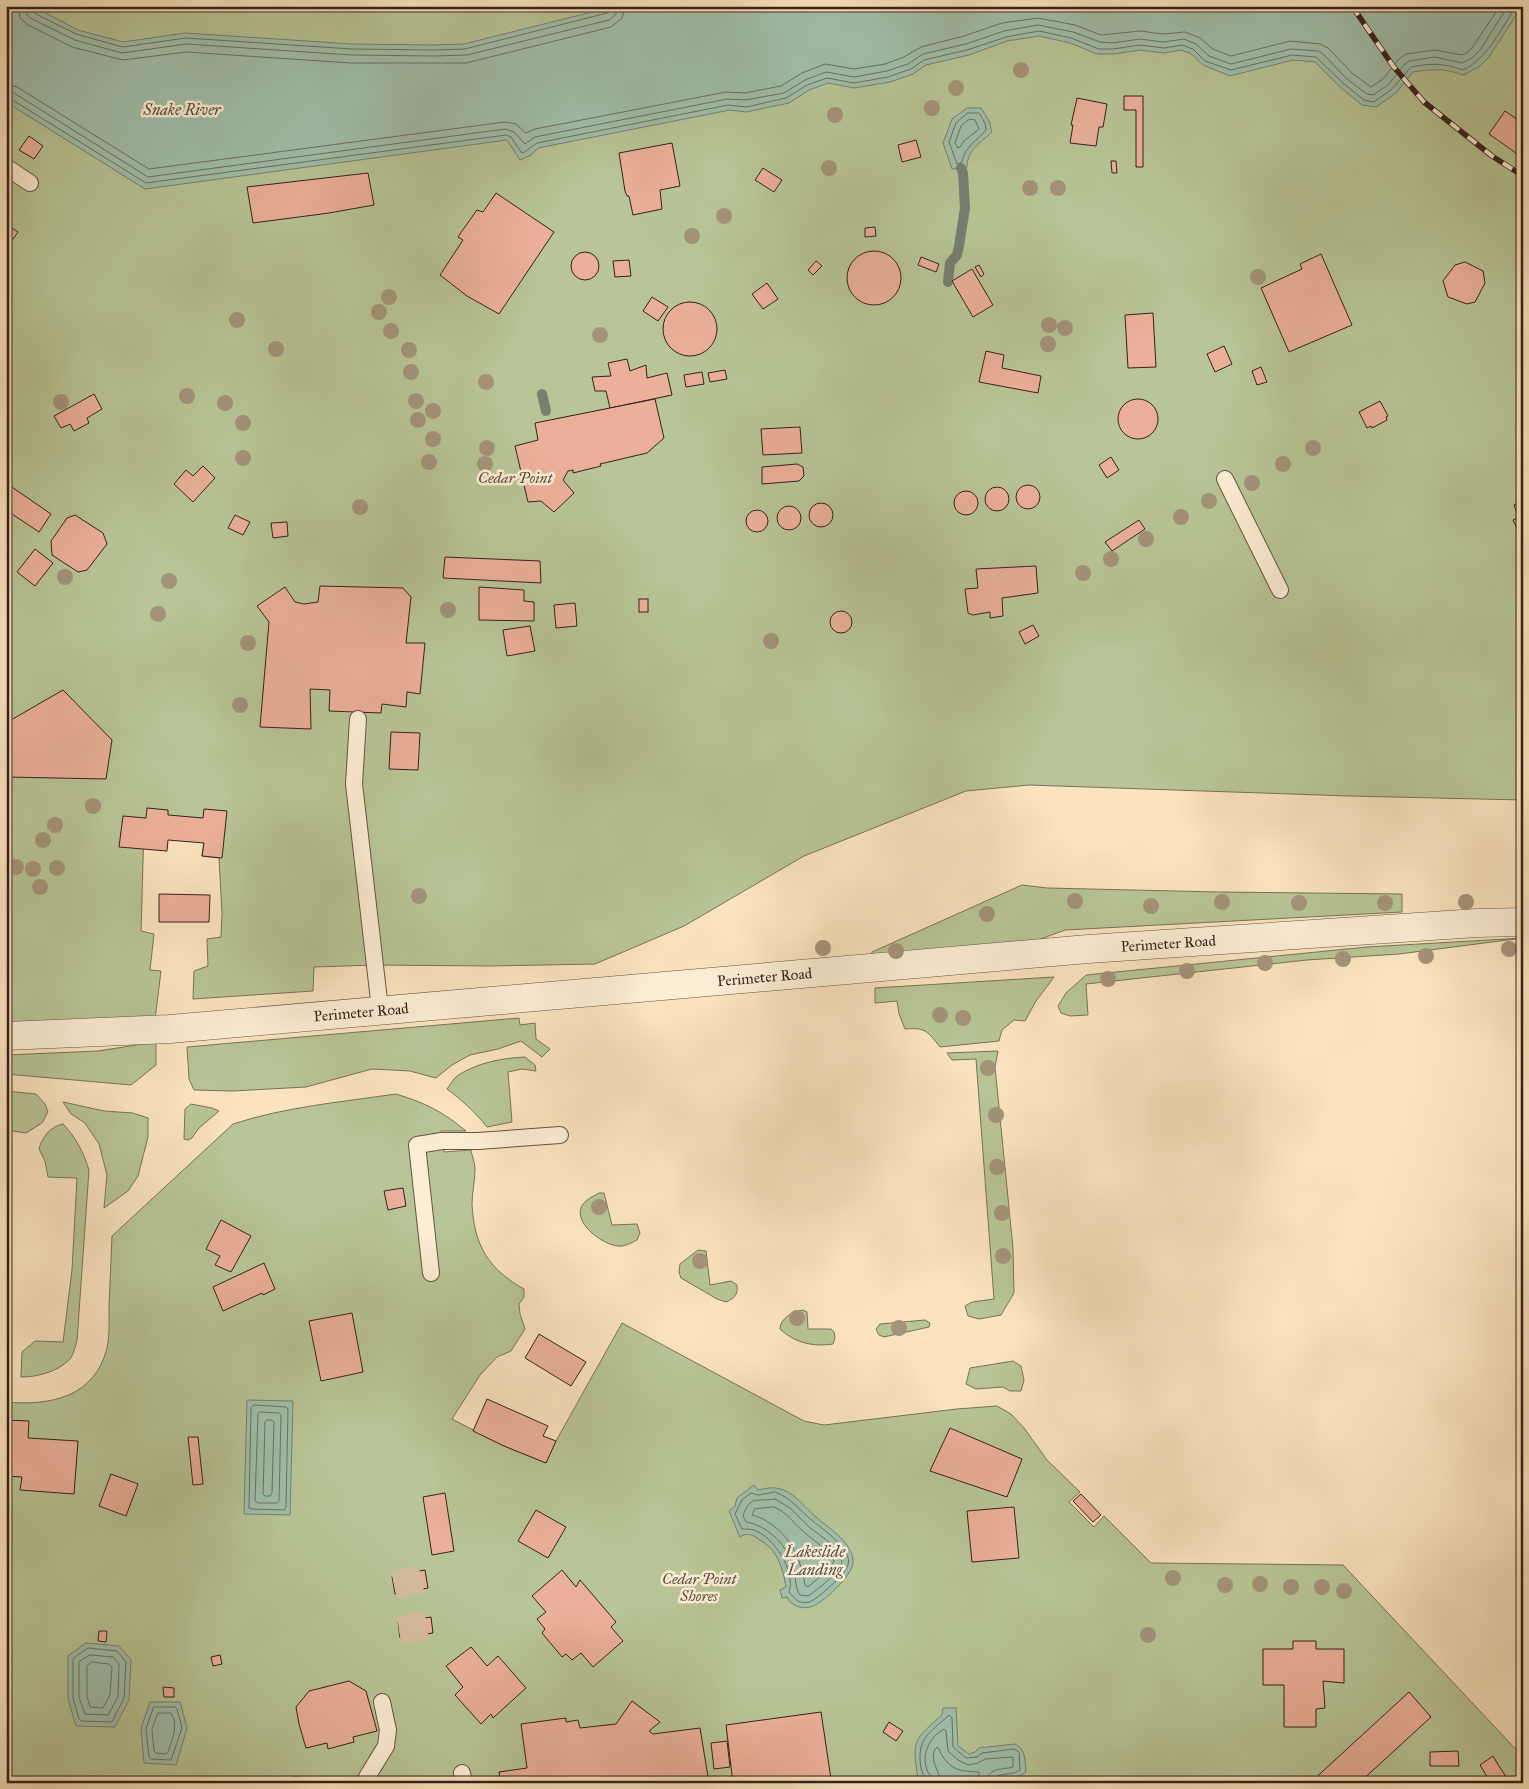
<svg xmlns="http://www.w3.org/2000/svg" width="1529" height="1789" font-family="'IM FELL Great Primer',serif">
<rect width="100%" height="100%" fill="#fae3be"/>
<filter id="stains"><feTurbulence type="fractalNoise" baseFrequency=".004" numOctaves="4"/><feColorMatrix values="0 0 0 0 .2 0 0 0 0 .09 0 0 0 0 .02 0 0 0 .5 -.17"/></filter>
<radialGradient id="worn" r=".72"><stop offset=".6" stop-color="#630" stop-opacity="0"/><stop offset="1" stop-color="#630" stop-opacity=".3"/></radialGradient>
<!-- green -->
<g fill="#b8c596" stroke="#767358">
<polygon points="6,6 1523,6 1523,800 1349,796 1029,785 966,791 804,856 684,926 595,964 490,966 375,965 314,967 313,991 193,999 194,971 208,966 207,939 221,937 222,913 219,858 202,856 205,834 144,827 141,931 154,934 150,970 161,971 155,1019 6,1024"/>
<polygon points="1022,885 1047,888 1218,892 1402,894 1402,912 1065,930 1014,949 870,961 872,952"/>
<polygon points="1523,938 1399,954 1307,960 1086,984 1088,1015 1070,1016 1061,1013 1058,1006 1066,993 1086,975 1367,947"/>
<path d="M1054,977L1036,1001L1025,1021L1014,1020L1002,1030L999,1041L940,1047C928,1032 926,1027 905,1029L899,1014L897,1001L875,1003V988Z"/>
<polygon points="519,1018 520,1025 535,1023 536,1039 550,1049 542,1057 521,1041 498,1049 470,1055 452,1065 436,1078 410,1071 372,1069 306,1087 233,1091 194,1090 189,1079 187,1047"/>
<polygon points="156,1042 156,1065 131,1085 6,1074 6,1055 98,1051"/>
<polygon points="998,1051 995,1067 1013,1248 1014,1293 1001,1315 979,1319 968,1316 965,1306 972,1302 994,1299 976,1059 952,1060 947,1053"/>
<path d="M525,1057L535,1065L536,1071L522,1069L508,1072L512,1122L487,1127C475,1112 462,1100 447,1089C450,1085 453,1079 457,1076C476,1063 502,1058 525,1057Z"/>
<polygon points="6,1091 36,1094 45,1104 48,1112 42,1123 26,1133 6,1130"/>
<path d="M396,1094C425,1103 442,1111 466,1131H441L444,1152L471,1150C472,1156 475,1163 475,1169C475,1181 472,1193 472,1204C474,1245 488,1269 524,1289V1297L519,1304L520,1314L525,1329L511,1351L497,1357L480,1375L452,1419L504,1446L546,1463L556,1441L622,1323L804,1421L824,1425L957,1409L997,1406L1011,1414L1024,1428L1047,1460L1080,1492L1069,1502L1094,1527L1104,1516L1151,1563L1343,1565L1523,1757V1783H6V1402C51,1406 95,1397 107,1348C110,1335 109,1319 109,1306C110,1283 111,1260 112,1236L233,1124C285,1107 341,1102 396,1094Z"/>
<polygon points="63,1102 104,1111 133,1113 148,1118 148,1137 138,1176 128,1191 104,1208 107,1175 99,1144 85,1123 71,1114"/>
<polygon points="191,1104 212,1108 219,1111 199,1128 192,1138 188,1140 184,1139 185,1109"/>
<path d="M63,1124C76,1138 83,1151 89,1170L77,1341C75,1347 73,1356 69,1360C57,1372 37,1377 21,1377L22,1352L35,1341L63,1342L72,1270L77,1178L48,1177L45,1161L39,1149C42,1137 51,1126 63,1124Z"/>
<path d="M599,1193H604L612,1225L637,1224L640,1233L637,1240C631,1243 624,1247 618,1246C604,1245 575,1225 581,1208C583,1201 592,1197 599,1193Z"/>
<path d="M698,1250L706,1251L710,1285L731,1281L737,1285C738,1295 735,1298 726,1302L717,1299L681,1278L679,1272L680,1264Z"/>
<path d="M803,1310L807,1312L808,1329H831L834,1332L835,1338L833,1344C813,1347 795,1343 780,1329C780,1318 793,1312 803,1310Z"/>
<polygon points="925,1320 930,1323 929,1327 884,1337 879,1335 876,1329 880,1324"/>
<polygon points="1013,1361 1021,1366 1024,1380 1021,1391 1010,1391 1003,1387 976,1389 966,1384 970,1368"/>
</g>
<!-- water -->
<g fill="#a0bfab" stroke="#758071">
<path d="M6,6H32L78,30L123,42L185,33L352,44L434,45L464,44L616,6H1522L1489,57L1479,67L1463,75C1444,68 1433,69 1413,72L1396,93L1376,107L1362,105L1340,87L1315,62L1293,60L1230,76L1203,65L1190,53L1181,50L1164,53L1140,50L1113,54H1097L1070,43L1039,36L1007,41L969,55L926,65L913,74L890,82L854,88L828,83L809,90L789,103L746,112L730,110L538,148L531,155L520,160L507,140L145,189L6,102Z"/>
<path d="M967,108H981L989,121L992,132C980,143 967,150 967,167L952,169L943,143L952,119Z"/>
<polygon points="247,1400 293,1401 290,1515 244,1514"/>
<path d="M754,1485L758,1490C763,1489 771,1487 776,1488C793,1490 804,1507 816,1517C829,1529 849,1539 853,1559C856,1573 825,1601 813,1606C804,1610 791,1607 787,1597L782,1598L780,1590L786,1587C783,1571 780,1556 767,1545C764,1542 760,1541 757,1538C751,1534 746,1533 740,1537L729,1511L735,1506L737,1498Z"/>
<polygon points="86,1643 119,1646 131,1660 129,1700 115,1727 76,1726 68,1699 68,1656"/>
<polygon points="150,1702 180,1702 187,1728 176,1765 144,1763 141,1728"/>
<path d="M956,1707L958,1746L969,1754L975,1752L979,1748L1015,1744C1026,1749 1025,1761 1026,1772C1007,1787 950,1783 925,1783L918,1778C911,1740 915,1739 942,1715L943,1708H955Z"/>
</g>
<g fill="none" stroke-linecap="round" stroke-linejoin="round">
<!-- shore -->
<g stroke="#6a7062" stroke-width="1">
<polyline points="18,6 20,18 28,25 72,47 123,60 186,52 351,63 466,63 611,27 622,18 626,6"/>
<polyline points="25,6 26,13 30,18 75,40 122,53 186,44 351,55 434,56 467,55 609,20 616,14 618,6"/>
<polyline points="31,6 34,13 76,34 123,47 186,38 352,49 434,50 465,49 607,13 611,11 612,6"/>
<polyline points="6,84 17,87 149,169 505,122 516,124 526,133 535,129 726,92 745,93 781,86 802,73 825,64 854,69 885,64 904,57 921,47 964,36 1002,23 1038,18 1075,25 1101,35 1140,31 1163,34 1185,32 1200,38 1213,49 1231,56 1290,41 1320,44 1328,48 1352,73 1371,87 1383,79 1398,60 1406,54 1435,50 1462,55 1468,52 1474,45 1500,6"/>
<polyline points="6,91 14,93 148,177 505,129 514,132 525,144 535,137 727,99 745,100 784,93 805,80 826,72 854,77 887,71 908,64 923,54 966,44 1004,31 1038,25 1073,32 1100,42 1113,43 1140,39 1163,42 1184,39 1196,44 1209,56 1231,64 1291,49 1318,51 1323,54 1347,79 1367,94 1373,95 1388,85 1404,65 1409,61 1435,57 1462,63 1472,58 1480,50 1508,6"/>
<path d="M6,98L11,99L146,183L506,135L511,137L521,152L523,153L537,143L728,105L746,107L786,98L807,85L827,78L854,83L888,77L911,69L924,60L967,50L1006,37L1039,31L1071,38L1099,49H1113L1140,45L1164,48L1182,45L1193,49L1205,61L1231,70L1292,55L1316,57L1343,83L1364,100L1374,102L1392,89L1411,67C1431,63 1443,63 1463,70C1488,58 1501,29 1516,6"/>
<path d="M968,113H979L985,123L986,130C977,141 964,147 962,162L957,164L949,142L956,123Z"/>
<polygon points="970,119 975,120 979,129 964,141 960,147 958,148 955,143 961,126"/>
<polygon points="254,1405 286,1407 288,1409 286,1507 284,1510 252,1509 249,1508 251,1408"/>
<polygon points="260,1412 279,1413 281,1415 279,1501 277,1503 258,1503 255,1501 258,1414"/>
<polygon points="267,1420 272,1420 274,1422 272,1493 270,1496 265,1496 263,1494 265,1422"/>
<path d="M775,1492C792,1498 801,1512 814,1522C824,1530 853,1550 848,1565C846,1572 838,1578 834,1583C826,1590 819,1597 810,1602C798,1604 796,1600 789,1592C796,1571 774,1537 754,1530C750,1529 745,1529 742,1529L735,1514L742,1500L751,1493L758,1495Z"/>
<path d="M775,1499L790,1508L809,1527L829,1542L842,1561C840,1573 818,1589 808,1596L800,1595C795,1589 796,1577 794,1569C788,1546 769,1526 746,1522L743,1516C750,1495 756,1502 775,1499Z"/>
<path d="M774,1507C787,1512 794,1524 805,1533C816,1542 826,1548 834,1561L829,1569L808,1587L805,1585C800,1556 790,1534 763,1519C759,1517 755,1516 752,1515L755,1509Z"/>
<polygon points="88,1648 117,1651 126,1662 124,1698 112,1722 81,1721 79,1719 73,1698 73,1659"/>
<polygon points="90,1655 113,1657 119,1664 118,1697 108,1715 85,1714 79,1697 79,1662"/>
<polygon points="92,1662 109,1664 112,1667 110,1695 103,1708 90,1707 87,1696 87,1666"/>
<polygon points="154,1707 175,1707 177,1709 182,1728 171,1760 151,1759 149,1757 146,1729"/>
<path d="M158,1713H171C179,1725 172,1739 168,1752L166,1754L156,1753L154,1751L152,1730Z"/>
<path d="M927,1783C926,1777 922,1774 921,1768C916,1738 930,1733 949,1715L952,1718L953,1747L966,1758L977,1757L982,1753L1014,1749L1019,1752L1020,1770C1011,1777 995,1770 993,1783"/>
<path d="M933,1783C933,1777 931,1776 928,1772C920,1756 929,1737 944,1729L946,1731L948,1751L958,1760L968,1765L978,1763L985,1759L1013,1757V1767C1002,1770 987,1767 986,1783"/>
<path d="M941,1783C940,1771 927,1757 937,1747C940,1749 940,1753 943,1757C954,1772 963,1771 979,1772V1783"/>
</g>
<!-- stream -->
<g stroke="#758071" stroke-width="10">
<polyline points="948,282 950,263 957,255 959,246 965,208 963,173 961,168"/>
<polyline points="542,394 546,411"/>
</g>
</g>
<!-- building -->
<g fill="#ebb099" stroke="#352119">
<polygon points="1124,96 1143,96 1143,167 1136,167 1136,110 1124,110"/>
<polygon points="1077,98 1107,104 1103,127 1099,127 1096,146 1070,143 1073,125 1071,125"/>
<polygon points="1505,111 1523,123 1523,158 1489,134"/>
<polygon points="29,136 43,146 34,159 19,150"/>
<polygon points="916,140 921,157 902,162 898,145"/>
<polygon points="672,143 680,186 660,190 662,209 633,215 629,196 627,196 625,191 619,153"/>
<polygon points="1111,161 1116,161 1117,173 1112,173"/>
<polygon points="763,168 782,180 774,192 755,180"/>
<polygon points="368,173 374,205 329,213 253,223 247,187"/>
<polygon points="496,193 554,232 499,314 467,296 440,275 463,240 458,237 462,231 477,210 483,212"/>
<polygon points="6,224 18,232 6,249"/>
<polygon points="875,227 876,236 865,237 865,228"/>
<circle cx="874" cy="278" r="27"/>
<circle cx="585" cy="266" r="14"/>
<polygon points="1321,254 1352,325 1289,352 1261,288 1302,269 1300,264"/>
<polygon points="921,257 939,264 936,272 918,265"/>
<polygon points="629,260 631,276 615,277 613,261"/>
<polygon points="816,261 822,266 813,275 808,270"/>
<polygon points="1465,262 1483,271 1485,283 1475,302 1467,304 1448,297 1443,281 1455,265"/>
<polygon points="979,265 984,274 981,277 975,267"/>
<polygon points="972,269 993,305 973,317 952,281"/>
<polygon points="767,283 778,299 763,309 752,294"/>
<polygon points="652,297 668,307 658,321 643,311"/>
<circle cx="690" cy="329" r="27"/>
<polygon points="1153,313 1156,367 1128,368 1125,315"/>
<polygon points="1224,346 1232,364 1215,372 1207,354"/>
<polygon points="986,351 1004,355 1002,368 1041,376 1038,393 979,382"/>
<polygon points="627,359 630,371 646,365 647,378 667,373 672,395 610,408 606,391 595,391 592,377 611,376 608,363"/>
<polygon points="1261,367 1267,382 1257,385 1252,371"/>
<polygon points="725,370 727,379 710,382 708,373"/>
<polygon points="702,372 704,384 686,387 684,375"/>
<polygon points="94,394 102,409 87,418 89,423 74,431 70,424 61,428 54,416"/>
<circle cx="1138" cy="419" r="20"/>
<polygon points="655,399 664,438 647,453 600,464 601,466 573,473 573,470 568,471 563,480 574,493 554,512 541,501 528,502 515,446 538,440 535,423"/>
<polygon points="1380,401 1388,416 1386,417 1387,420 1372,428 1371,426 1367,428 1359,412"/>
<polygon points="800,427 802,453 763,455 761,429"/>
<polygon points="1111,457 1119,470 1107,478 1099,465"/>
<polygon points="797,464 803,467 804,476 799,481 762,484 762,467"/>
<polygon points="203,466 215,478 193,502 174,484 186,470 193,476"/>
<polygon points="6,483 51,514 39,532 6,510"/>
<circle cx="1028" cy="497" r="12"/>
<circle cx="997" cy="499" r="12"/>
<circle cx="966" cy="503" r="12"/>
<polygon points="1523,501 1523,516 1519,517 1514,505"/>
<circle cx="821" cy="515" r="12"/>
<circle cx="789" cy="518" r="12"/>
<circle cx="757" cy="521" r="11"/>
<polygon points="75,515 103,533 107,544 87,570 78,572 52,555 51,541 67,518"/>
<polygon points="235,515 250,522 243,535 228,528"/>
<polygon points="1523,516 1523,541 1513,520"/>
<polygon points="1139,520 1145,529 1112,551 1105,542"/>
<polygon points="287,522 288,536 273,538 271,523"/>
<polygon points="35,549 53,563 35,586 17,572"/>
<polygon points="445,557 540,561 541,583 443,578"/>
<polygon points="1036,566 1038,593 1002,598 1003,616 990,618 990,612 973,615 968,613 965,589 978,588 976,569"/>
<polygon points="320,586 403,588 411,597 406,643 425,643 420,694 407,692 406,707 382,704 381,713 329,711 330,690 310,689 311,729 260,727 269,622 257,606 285,587 295,602 304,604 318,602"/>
<polygon points="479,587 524,590 524,601 534,602 534,621 479,620"/>
<rect x="639" y="599" width="9" height="13"/>
<polygon points="575,603 577,626 556,628 554,605"/>
<circle cx="841" cy="622" r="11"/>
<polygon points="1033,625 1039,636 1025,644 1019,632"/>
<polygon points="530,626 535,651 507,656 503,630"/>
<polygon points="63,690 112,740 106,779 6,777 6,756 11,720"/>
<polygon points="391,732 420,733 418,770 389,769"/>
<polygon points="147,808 168,810 168,815 203,818 204,809 227,811 222,858 202,856 204,843 168,840 167,851 119,847 123,816 146,818"/>
<polygon points="159,894 210,895 209,922 159,922"/>
<polygon points="403,1188 406,1206 388,1210 384,1191"/>
<polygon points="221,1220 251,1236 231,1272 215,1265 220,1256 206,1249"/>
<polygon points="264,1263 275,1289 263,1295 262,1293 223,1311 213,1287"/>
<polygon points="352,1313 363,1372 321,1381 309,1321"/>
<polygon points="539,1334 586,1362 571,1386 525,1358"/>
<polygon points="487,1399 548,1426 543,1436 556,1441 546,1463 504,1446 473,1431"/>
<polygon points="6,1420 29,1421 28,1438 78,1441 74,1494 20,1490 22,1477 6,1476"/>
<polygon points="950,1428 1022,1459 1007,1497 930,1471"/>
<polygon points="188,1437 198,1437 203,1484 193,1485"/>
<polygon points="111,1474 138,1484 126,1516 99,1506"/>
<polygon points="445,1493 454,1551 432,1555 423,1497"/>
<polygon points="1081,1494 1101,1515 1093,1522 1073,1501"/>
<polygon points="1014,1507 1019,1558 972,1562 967,1511"/>
<polygon points="536,1510 566,1527 548,1558 518,1541"/>
<polygon points="425,1570 428,1588 395,1594 392,1576"/>
<polygon points="562,1570 576,1587 580,1580 616,1622 611,1627 623,1641 593,1667 581,1653 572,1660 566,1654 562,1657 542,1633 545,1629 537,1619 546,1612 532,1596"/>
<polygon points="431,1617 433,1633 400,1638 398,1622"/>
<polygon points="99,1631 107,1631 106,1642 98,1641"/>
<polygon points="1293,1641 1316,1641 1316,1649 1344,1649 1344,1683 1323,1681 1325,1708 1316,1709 1316,1727 1284,1727 1284,1685 1263,1685 1263,1649 1293,1649"/>
<polygon points="471,1647 487,1666 498,1656 526,1688 493,1718 491,1714 481,1724 455,1695 463,1687 446,1666"/>
<polygon points="220,1655 222,1664 213,1666 211,1657"/>
<polygon points="349,1681 366,1691 377,1731 353,1737 354,1742 328,1749 327,1743 306,1748 299,1724 296,1707 309,1691"/>
<polygon points="163,1687 174,1688 174,1697 164,1697"/>
<polygon points="1409,1692 1431,1717 1359,1783 1310,1783"/>
<polygon points="632,1701 660,1722 649,1731 653,1734 700,1728 709,1783 501,1783 499,1772 527,1768 521,1724 566,1718 566,1722 578,1720 580,1728 616,1724"/>
<polygon points="821,1712 831,1779 798,1783 733,1783 726,1725"/>
<polygon points="889,1722 903,1731 896,1741 883,1732"/>
<polygon points="727,1741 730,1767 714,1769 711,1743"/>
<polygon points="1458,1751 1459,1766 1430,1766 1430,1752"/>
<polygon points="1493,1756 1499,1766 1510,1783 1491,1783 1480,1765"/>
<polygon points="297,1776 299,1783 274,1783 275,1783"/>
</g>
<g fill="none" stroke-linecap="round" stroke-linejoin="round">
<!-- street-tunnel -->
<g stroke="#d3bc9d" stroke-width="28" stroke-dasharray="28 14" stroke-linecap="butt">
<polyline points="394,1585 427,1578"/>
<polyline points="399,1630 432,1625"/>
</g>
<defs>
<g id="lane">
<polyline points="6,167 30,183"/>
<polyline points="1225,479 1280,590"/>
<polyline points="358,719 354,784 380,1009"/>
<polyline points="431,1273 417,1145 442,1141 478,1141 560,1135"/>
<polyline points="462,1773 464,1783"/>
<polyline points="366,1783 367,1777 386,1746 388,1730 382,1702"/>
</g>
<g id="street">
<path id="s1" d="M6,1036L170,1029L1088,949L1477,923L1523,922"/>
</g>
</defs>
<!-- lane casing -->
<use href="#lane" stroke="#665242" stroke-width="18"/>
<!-- street casing -->
<use href="#street" stroke="#665242" stroke-width="29"/>
<!-- lane -->
<use href="#lane" stroke="#fcedd5" stroke-width="16"/>
<!-- street -->
<use href="#street" stroke="#fcedd5" stroke-width="28"/>
<defs>
<polyline id="rail" points="1352,6 1393,66 1424,102 1492,156 1523,176"/>
</defs>
<!-- rail casing -->
<use href="#rail" stroke="#352119" stroke-width="5.5"/>
<!-- rail -->
<use href="#rail" stroke="#fcedd5" stroke-width="4" stroke-dasharray="11" stroke-linecap="butt"/>
</g>
<!-- trees -->
<g fill="#a39378">
<circle cx="1021" cy="70" r="8"/>
<circle cx="956" cy="88" r="8"/>
<circle cx="932" cy="108" r="8"/>
<circle cx="835" cy="115" r="8"/>
<circle cx="829" cy="168" r="8"/>
<circle cx="1030" cy="188" r="8"/>
<circle cx="1058" cy="188" r="8"/>
<circle cx="724" cy="216" r="8"/>
<circle cx="692" cy="236" r="8"/>
<circle cx="1258" cy="277" r="8"/>
<circle cx="389" cy="297" r="8"/>
<circle cx="379" cy="312" r="8"/>
<circle cx="237" cy="320" r="8"/>
<circle cx="1049" cy="325" r="8"/>
<circle cx="1065" cy="328" r="8"/>
<circle cx="391" cy="331" r="8"/>
<circle cx="600" cy="335" r="8"/>
<circle cx="1048" cy="344" r="8"/>
<circle cx="276" cy="349" r="8"/>
<circle cx="409" cy="350" r="8"/>
<circle cx="411" cy="372" r="8"/>
<circle cx="486" cy="382" r="8"/>
<circle cx="187" cy="396" r="8"/>
<circle cx="416" cy="401" r="8"/>
<circle cx="61" cy="402" r="8"/>
<circle cx="225" cy="403" r="8"/>
<circle cx="433" cy="411" r="8"/>
<circle cx="418" cy="420" r="8"/>
<circle cx="243" cy="423" r="8"/>
<circle cx="433" cy="439" r="8"/>
<circle cx="487" cy="448" r="8"/>
<circle cx="1313" cy="448" r="8"/>
<circle cx="243" cy="458" r="8"/>
<circle cx="429" cy="462" r="8"/>
<circle cx="485" cy="464" r="8"/>
<circle cx="1283" cy="464" r="8"/>
<circle cx="1252" cy="483" r="8"/>
<circle cx="1209" cy="501" r="8"/>
<circle cx="360" cy="507" r="8"/>
<circle cx="1181" cy="517" r="8"/>
<circle cx="1146" cy="539" r="8"/>
<circle cx="1111" cy="559" r="8"/>
<circle cx="1083" cy="573" r="8"/>
<circle cx="65" cy="577" r="8"/>
<circle cx="169" cy="581" r="8"/>
<circle cx="448" cy="610" r="8"/>
<circle cx="158" cy="614" r="8"/>
<circle cx="771" cy="641" r="8"/>
<circle cx="248" cy="643" r="8"/>
<circle cx="240" cy="705" r="8"/>
<circle cx="93" cy="806" r="8"/>
<circle cx="55" cy="825" r="8"/>
<circle cx="43" cy="840" r="8"/>
<circle cx="16" cy="867" r="8"/>
<circle cx="57" cy="868" r="8"/>
<circle cx="33" cy="869" r="8"/>
<circle cx="40" cy="887" r="8"/>
<circle cx="419" cy="896" r="8"/>
<circle cx="1075" cy="901" r="8"/>
<circle cx="1222" cy="902" r="8"/>
<circle cx="1466" cy="902" r="8"/>
<circle cx="1299" cy="903" r="8"/>
<circle cx="1385" cy="903" r="8"/>
<circle cx="1151" cy="906" r="8"/>
<circle cx="987" cy="914" r="8"/>
<circle cx="823" cy="948" r="8"/>
<circle cx="1509" cy="949" r="8"/>
<circle cx="896" cy="951" r="8"/>
<circle cx="1426" cy="956" r="8"/>
<circle cx="1343" cy="959" r="8"/>
<circle cx="1265" cy="963" r="8"/>
<circle cx="1187" cy="971" r="8"/>
<circle cx="1108" cy="979" r="8"/>
<circle cx="940" cy="1015" r="8"/>
<circle cx="963" cy="1018" r="8"/>
<circle cx="988" cy="1068" r="8"/>
<circle cx="996" cy="1115" r="8"/>
<circle cx="997" cy="1167" r="8"/>
<circle cx="599" cy="1207" r="8"/>
<circle cx="1002" cy="1213" r="8"/>
<circle cx="1003" cy="1256" r="8"/>
<circle cx="700" cy="1261" r="8"/>
<circle cx="797" cy="1318" r="8"/>
<circle cx="899" cy="1328" r="8"/>
<circle cx="1173" cy="1578" r="8"/>
<circle cx="1260" cy="1584" r="8"/>
<circle cx="1225" cy="1585" r="8"/>
<circle cx="1291" cy="1587" r="8"/>
<circle cx="1322" cy="1587" r="8"/>
<circle cx="1344" cy="1591" r="8"/>
<circle cx="1148" cy="1635" r="8"/>
</g>
<g text-anchor="middle" stroke-width="5" stroke-linejoin="round" paint-order="stroke">
<!-- park labels -->
<g font-size="15" font-style="italic" fill="#5c523e" stroke="#fcedd5">
<text x="515" y="483">Cedar Point</text>
<text x="699" y="1584">Cedar Point<tspan x="699" dy="17">Shores</tspan></text>
</g>
<!-- street labels -->
<g font-size="15" fill="#352119" stroke="#fcedd5">
<text dy="5" stroke="none"><textPath href="#s1" startOffset="1166">Perimeter Road</textPath></text>
<text dy="5" stroke="none"><textPath href="#s1" startOffset="761">Perimeter Road</textPath></text>
<text dy="5" stroke="none"><textPath href="#s1" startOffset="356">Perimeter Road</textPath></text>
</g>
<!-- water labels -->
<g font-size="16" font-style="italic" fill="#555045" stroke="#fcedd5">
<text x="182" y="115">Snake River</text>
<text x="815" y="1557">Lakeslide<tspan x="815" dy="18">Landing</tspan></text>
</g>
</g>
<!-- margin -->
<rect width="1529" height="1789" fill="none" stroke="#fae3be" stroke-width="25"/>
<rect x="8" y="8" width="1514" height="1774" fill="none" stroke="#352119" stroke-width="2.5"/>
<rect x="12" y="12" width="1504" height="1764" fill="none" stroke="#352119"/>
<rect width="100%" height="100%" filter="url(#stains)"/>
<rect width="100%" height="100%" fill="url(#worn)"/>
</svg>
